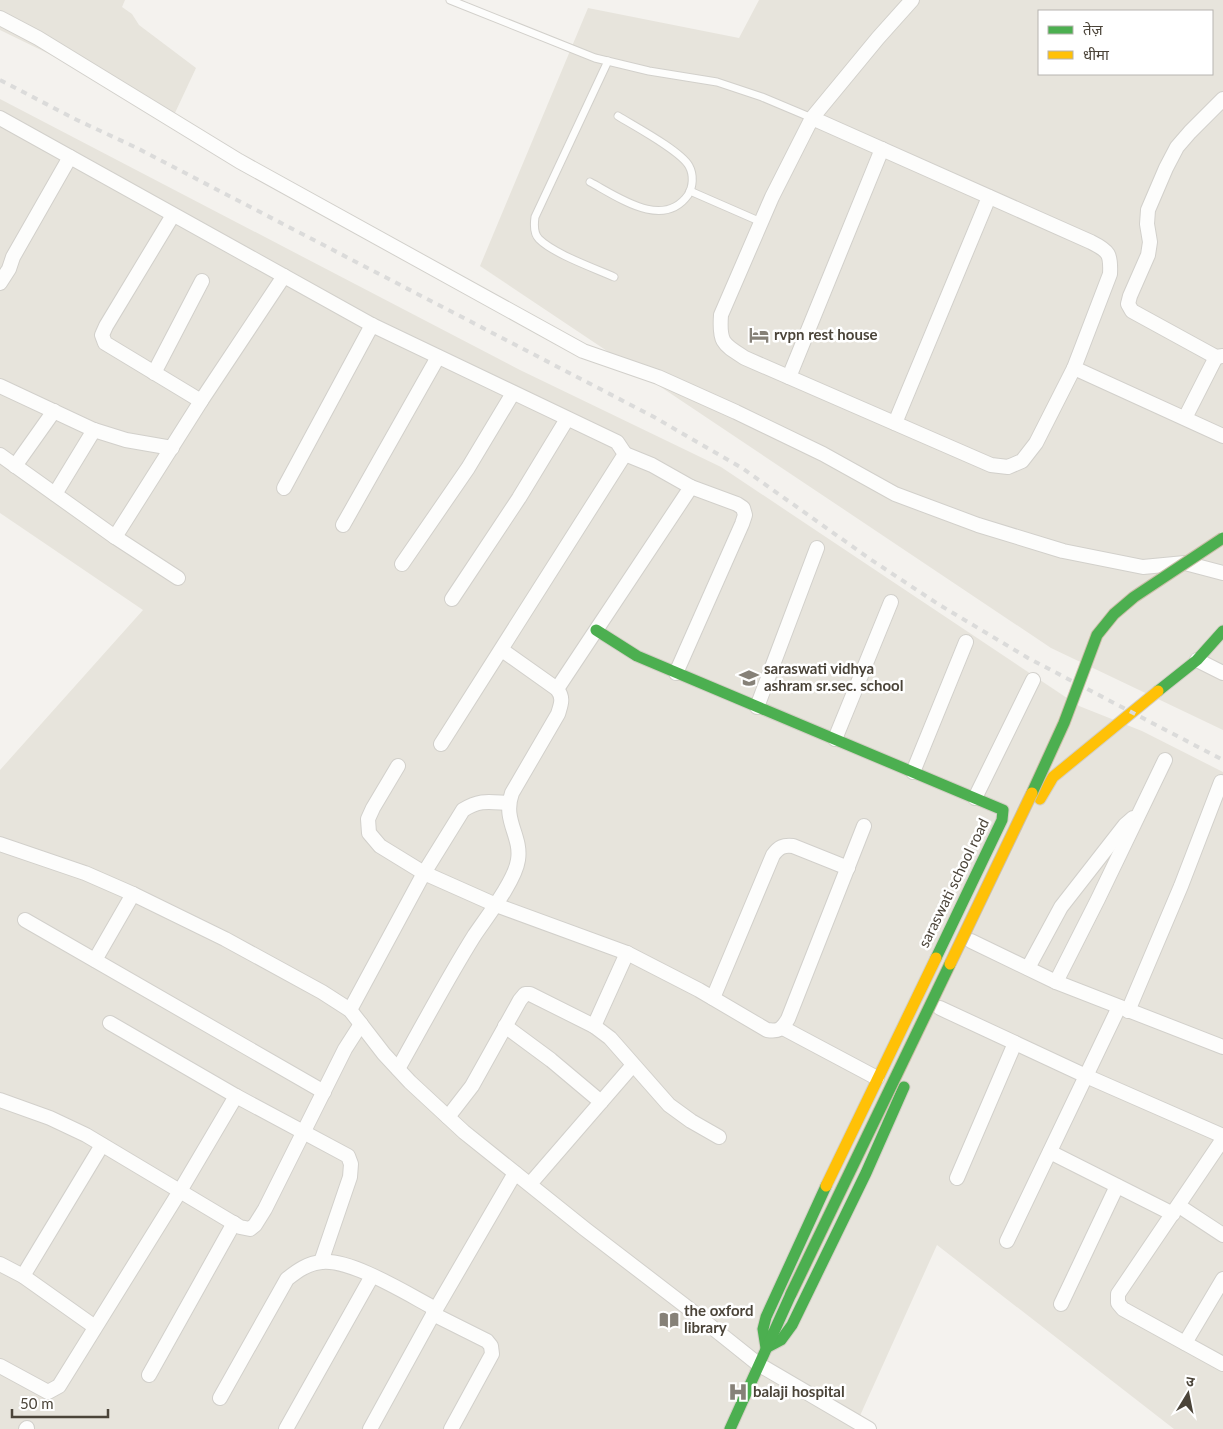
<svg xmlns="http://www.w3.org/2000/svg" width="1223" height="1429" font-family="Lato,'Noto Sans Devanagari',sans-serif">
<rect width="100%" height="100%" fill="#f4f2ee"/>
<!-- residential -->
<g fill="#e7e4dc" fill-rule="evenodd">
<polygon points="0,0 125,0 122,7 132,14 139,25 196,68 174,115 0,30"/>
<path d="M759,0H1223V730L1051,648L480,266L588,8L739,38ZM1039,11H1212V74H1039Z"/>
<polygon points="0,99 520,370 721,467 1079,706 1142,731 1223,772 1223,1429 1174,1429 937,1245 854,1429 0,1429 0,770 143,610 0,513"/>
</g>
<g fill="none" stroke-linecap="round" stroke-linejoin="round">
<defs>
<g id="lane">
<polyline points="450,0 595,58 649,71 717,82 762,97 812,118"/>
<path d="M608,61L535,217C534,224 534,234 539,239C554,254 594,268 614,277"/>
<path d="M590,182C618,197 663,230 688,195C693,187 694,175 689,166C681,151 634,126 618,116"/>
<polyline points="690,191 761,222"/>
</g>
<g id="street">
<polyline points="0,18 38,38 239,161 583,351 658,377 736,412 823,454 895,494 978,525 1063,551 1143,567 1185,563 1223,573"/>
<polyline points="1223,99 1190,132 1177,147 1166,168 1148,210 1147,224 1150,242 1148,255 1130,296 1128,304 1132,311 1216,357 1223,356"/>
<polyline points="0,118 372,325 617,442 625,454 441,744"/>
<path d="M812,118L1091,242C1109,251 1111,254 1110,274L1074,368L1036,443L1022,461L1008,467L991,465L745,358C723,344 719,343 721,315L772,197L812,118L878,38L912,0"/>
<polyline points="173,215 106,326 102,335 105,343 201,401"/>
<polyline points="0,283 9,269 13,257 70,157"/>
<polyline points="1074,368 1223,436"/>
<polyline points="154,373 202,281"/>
<polyline points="789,377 882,149"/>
<polyline points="0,386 94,430 126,440 172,448"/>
<polyline points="1185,418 1216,357"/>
<polyline points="895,423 989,197"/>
<polyline points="625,454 652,465 691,487 737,504 743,508 745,515 742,524 676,673"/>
<polyline points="0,455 115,537 178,578"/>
<polyline points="15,466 54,411"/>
<polyline points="284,488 372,325"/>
<polyline points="55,494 94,430"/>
<polyline points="343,525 438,357"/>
<polyline points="115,537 201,401 284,276"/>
<polyline points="402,564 468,468 513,393"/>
<polyline points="452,599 519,498 567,419"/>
<polyline points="1197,660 1223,673"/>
<polyline points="557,689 691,487"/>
<polyline points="757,707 817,548"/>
<polyline points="835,739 891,602"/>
<path d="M398,766L373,808L368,819L369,833L380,846L424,873L496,905L627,953L699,990L767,1030C779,1032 782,1029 788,1019L864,826"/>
<polyline points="913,772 966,642"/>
<polyline points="975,798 1033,680"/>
<polyline points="0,844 85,873 133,894 225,939 322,992 350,1010 384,1054 410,1082 464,1132 585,1229 688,1308 758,1364 869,1429"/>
<polyline points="25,920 324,1092"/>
<polyline points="971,941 1056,982 1223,1047"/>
<polyline points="95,960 133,894"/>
<polyline points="1028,968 1061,907 1125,825 1133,818"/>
<polyline points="1056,982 1098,899 1165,760"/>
<path d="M713,998L773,855C779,847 783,845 793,846L848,868"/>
<polyline points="940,1008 1086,1076 1223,1136"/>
<path d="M350,1010L424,873L463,810C480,799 490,802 508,803"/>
<polyline points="1128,1011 1181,886 1221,782"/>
<polyline points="110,1023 236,1096 348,1156 351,1164 350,1177 321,1262"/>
<polyline points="505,1026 551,1060 601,1102"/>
<polyline points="594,1026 627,953"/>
<polyline points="783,1028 877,1078"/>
<path d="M398,1069C423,1025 447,979 474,936C486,918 515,881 518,860C522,836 502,820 512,793L558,714C561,704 564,698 557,689L502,650"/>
<polyline points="0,1100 50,1118 86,1135 240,1227 250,1229 255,1225 265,1209 345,1049 361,1024"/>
<polyline points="448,1117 472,1086 520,1000 525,994 530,994 594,1026 610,1038 669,1105 691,1121 719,1137"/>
<polyline points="1223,1139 1118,1294 1118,1303 1123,1309 1223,1364"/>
<polyline points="1050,1152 1173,1214"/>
<polyline points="957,1178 1015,1043"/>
<polyline points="530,1184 633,1065"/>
<polyline points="1179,1206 1223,1235"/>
<polyline points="1007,1241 1119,1007"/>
<polyline points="0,1264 23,1276 95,1327"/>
<polyline points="23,1276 102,1145"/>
<polyline points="1061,1304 1117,1186"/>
<polyline points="433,1314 487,1341 491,1346 492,1354 451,1429"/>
<polyline points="1185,1343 1223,1279"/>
<polyline points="0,1366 48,1392 59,1386 180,1191 236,1096"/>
<polyline points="149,1375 234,1223"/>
<path d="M220,1398L287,1279C297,1271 308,1263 322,1262C352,1259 409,1295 436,1309"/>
<polyline points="26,1429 27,1428"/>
<polyline points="286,1429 372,1276"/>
<polyline points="370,1429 436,1309 515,1173"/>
</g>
<g id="fast">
<polyline points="596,630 637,656 1003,810 1002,820 936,958"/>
<polyline points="1158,691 1197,660 1223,631"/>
<polyline points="826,1186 766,1317 763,1329 766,1348 781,1340 792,1325 866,1173 904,1087"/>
<polyline points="730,1429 791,1294"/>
</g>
<g id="slow">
<polyline points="1040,799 1053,777 1158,691"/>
<polyline points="826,1186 936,958"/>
</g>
</defs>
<!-- lane casing -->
<use href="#lane" stroke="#d2d0cb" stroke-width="9"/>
<!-- street casing -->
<use href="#street" stroke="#d2d0cb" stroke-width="16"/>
<!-- fast casing -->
<use href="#fast" stroke="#d3cfc5" stroke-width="13"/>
<!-- slow casing -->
<use href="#slow" stroke="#d3cfc5" stroke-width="13"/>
<!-- lane -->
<use href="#lane" stroke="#fdfdfc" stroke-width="7"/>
<!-- street -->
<use href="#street" stroke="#fdfdfc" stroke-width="14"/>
<!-- fast -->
<use href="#fast" stroke="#4caf50" stroke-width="11"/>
<!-- slow -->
<use href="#slow" stroke="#ffc107" stroke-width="11"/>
<!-- rail -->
<polyline stroke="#dbdbda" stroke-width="4" stroke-dasharray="6 6" stroke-linecap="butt" points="0,80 77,120 137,148 654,417 742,468 870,559 938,604 1028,658 1223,760"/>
<defs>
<g id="fast-bridge">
<polyline points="1032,793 1064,723 1097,635 1114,614 1134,597 1223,538"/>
<polyline points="791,1294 950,964"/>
</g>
<polyline id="slow-bridge" points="950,964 1032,793"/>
</defs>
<!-- fast-bridge casing -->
<use href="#fast-bridge" stroke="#ccbfa9" stroke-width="13" stroke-linecap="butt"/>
<!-- slow-bridge casing -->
<use href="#slow-bridge" stroke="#ccbfa9" stroke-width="13" stroke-linecap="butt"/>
<!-- fast-bridge -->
<use href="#fast-bridge" stroke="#4caf50" stroke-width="11"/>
<!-- slow-bridge -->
<use href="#slow-bridge" stroke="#ffc107" stroke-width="11"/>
</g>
<!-- icons -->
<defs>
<symbol id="hotel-bare" viewBox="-9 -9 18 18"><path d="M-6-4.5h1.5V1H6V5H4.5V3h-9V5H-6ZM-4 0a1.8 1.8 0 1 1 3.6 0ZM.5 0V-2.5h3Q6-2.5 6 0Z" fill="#868178" stroke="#fff" stroke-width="2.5" paint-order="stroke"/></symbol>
<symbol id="school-bare" viewBox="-9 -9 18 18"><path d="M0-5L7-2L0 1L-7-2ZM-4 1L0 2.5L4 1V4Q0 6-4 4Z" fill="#868178" stroke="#fff" stroke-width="2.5" paint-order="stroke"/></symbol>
<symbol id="library-bare" viewBox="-9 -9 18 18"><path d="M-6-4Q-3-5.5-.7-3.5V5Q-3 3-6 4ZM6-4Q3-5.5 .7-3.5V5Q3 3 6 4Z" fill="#868178" stroke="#fff" stroke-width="2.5" paint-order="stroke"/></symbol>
<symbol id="hospital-bare" viewBox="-9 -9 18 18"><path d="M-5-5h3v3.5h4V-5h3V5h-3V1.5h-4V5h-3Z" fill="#868178" stroke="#fff" stroke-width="2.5" paint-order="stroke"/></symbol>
</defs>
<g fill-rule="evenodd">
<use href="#hotel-bare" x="745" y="321" width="28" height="28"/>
<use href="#school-bare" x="735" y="664" width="28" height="28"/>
<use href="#library-bare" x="655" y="1306" width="28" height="28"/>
<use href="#hospital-bare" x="724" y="1378" width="28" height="28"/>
</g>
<g text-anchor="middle" stroke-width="5" stroke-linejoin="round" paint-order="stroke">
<!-- poi labels -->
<g font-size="15" font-weight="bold" fill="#4b4439" stroke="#fff" text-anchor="start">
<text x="774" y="340">rvpn rest house</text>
<text x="764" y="674">saraswati vidhya<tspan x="764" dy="17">ashram sr.sec. school</tspan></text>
<text x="684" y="1316">the oxford<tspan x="684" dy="17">library</tspan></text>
<text x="753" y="1397">balaji hospital</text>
</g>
<!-- street labels -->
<g font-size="15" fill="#4b4439" stroke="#fff">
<text transform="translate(954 883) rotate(-64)" y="5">saraswati school road</text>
</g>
</g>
<!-- legend -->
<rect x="1038" y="10" width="175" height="65" fill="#ffffff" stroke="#b7b4b0"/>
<rect x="1048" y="26" width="25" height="8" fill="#4caf50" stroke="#b7b4b0"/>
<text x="1083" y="35" font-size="15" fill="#4b4439">तेज़</text>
<rect x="1048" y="51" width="25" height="8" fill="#ffc107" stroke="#b7b4b0"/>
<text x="1083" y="60" font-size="15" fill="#4b4439">धीमा</text>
<!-- north arrow -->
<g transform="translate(1188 1394) rotate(10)" stroke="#ffffff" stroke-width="4" paint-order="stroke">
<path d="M0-4L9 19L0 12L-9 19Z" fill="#4b4439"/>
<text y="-8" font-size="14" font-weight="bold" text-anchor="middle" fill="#4b4439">उ</text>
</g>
<!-- scale -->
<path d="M12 1409v8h96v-8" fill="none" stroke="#4b4439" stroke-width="2.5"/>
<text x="20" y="1409" font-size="15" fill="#4b4439" stroke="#ffffff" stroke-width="4" paint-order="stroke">50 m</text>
</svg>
